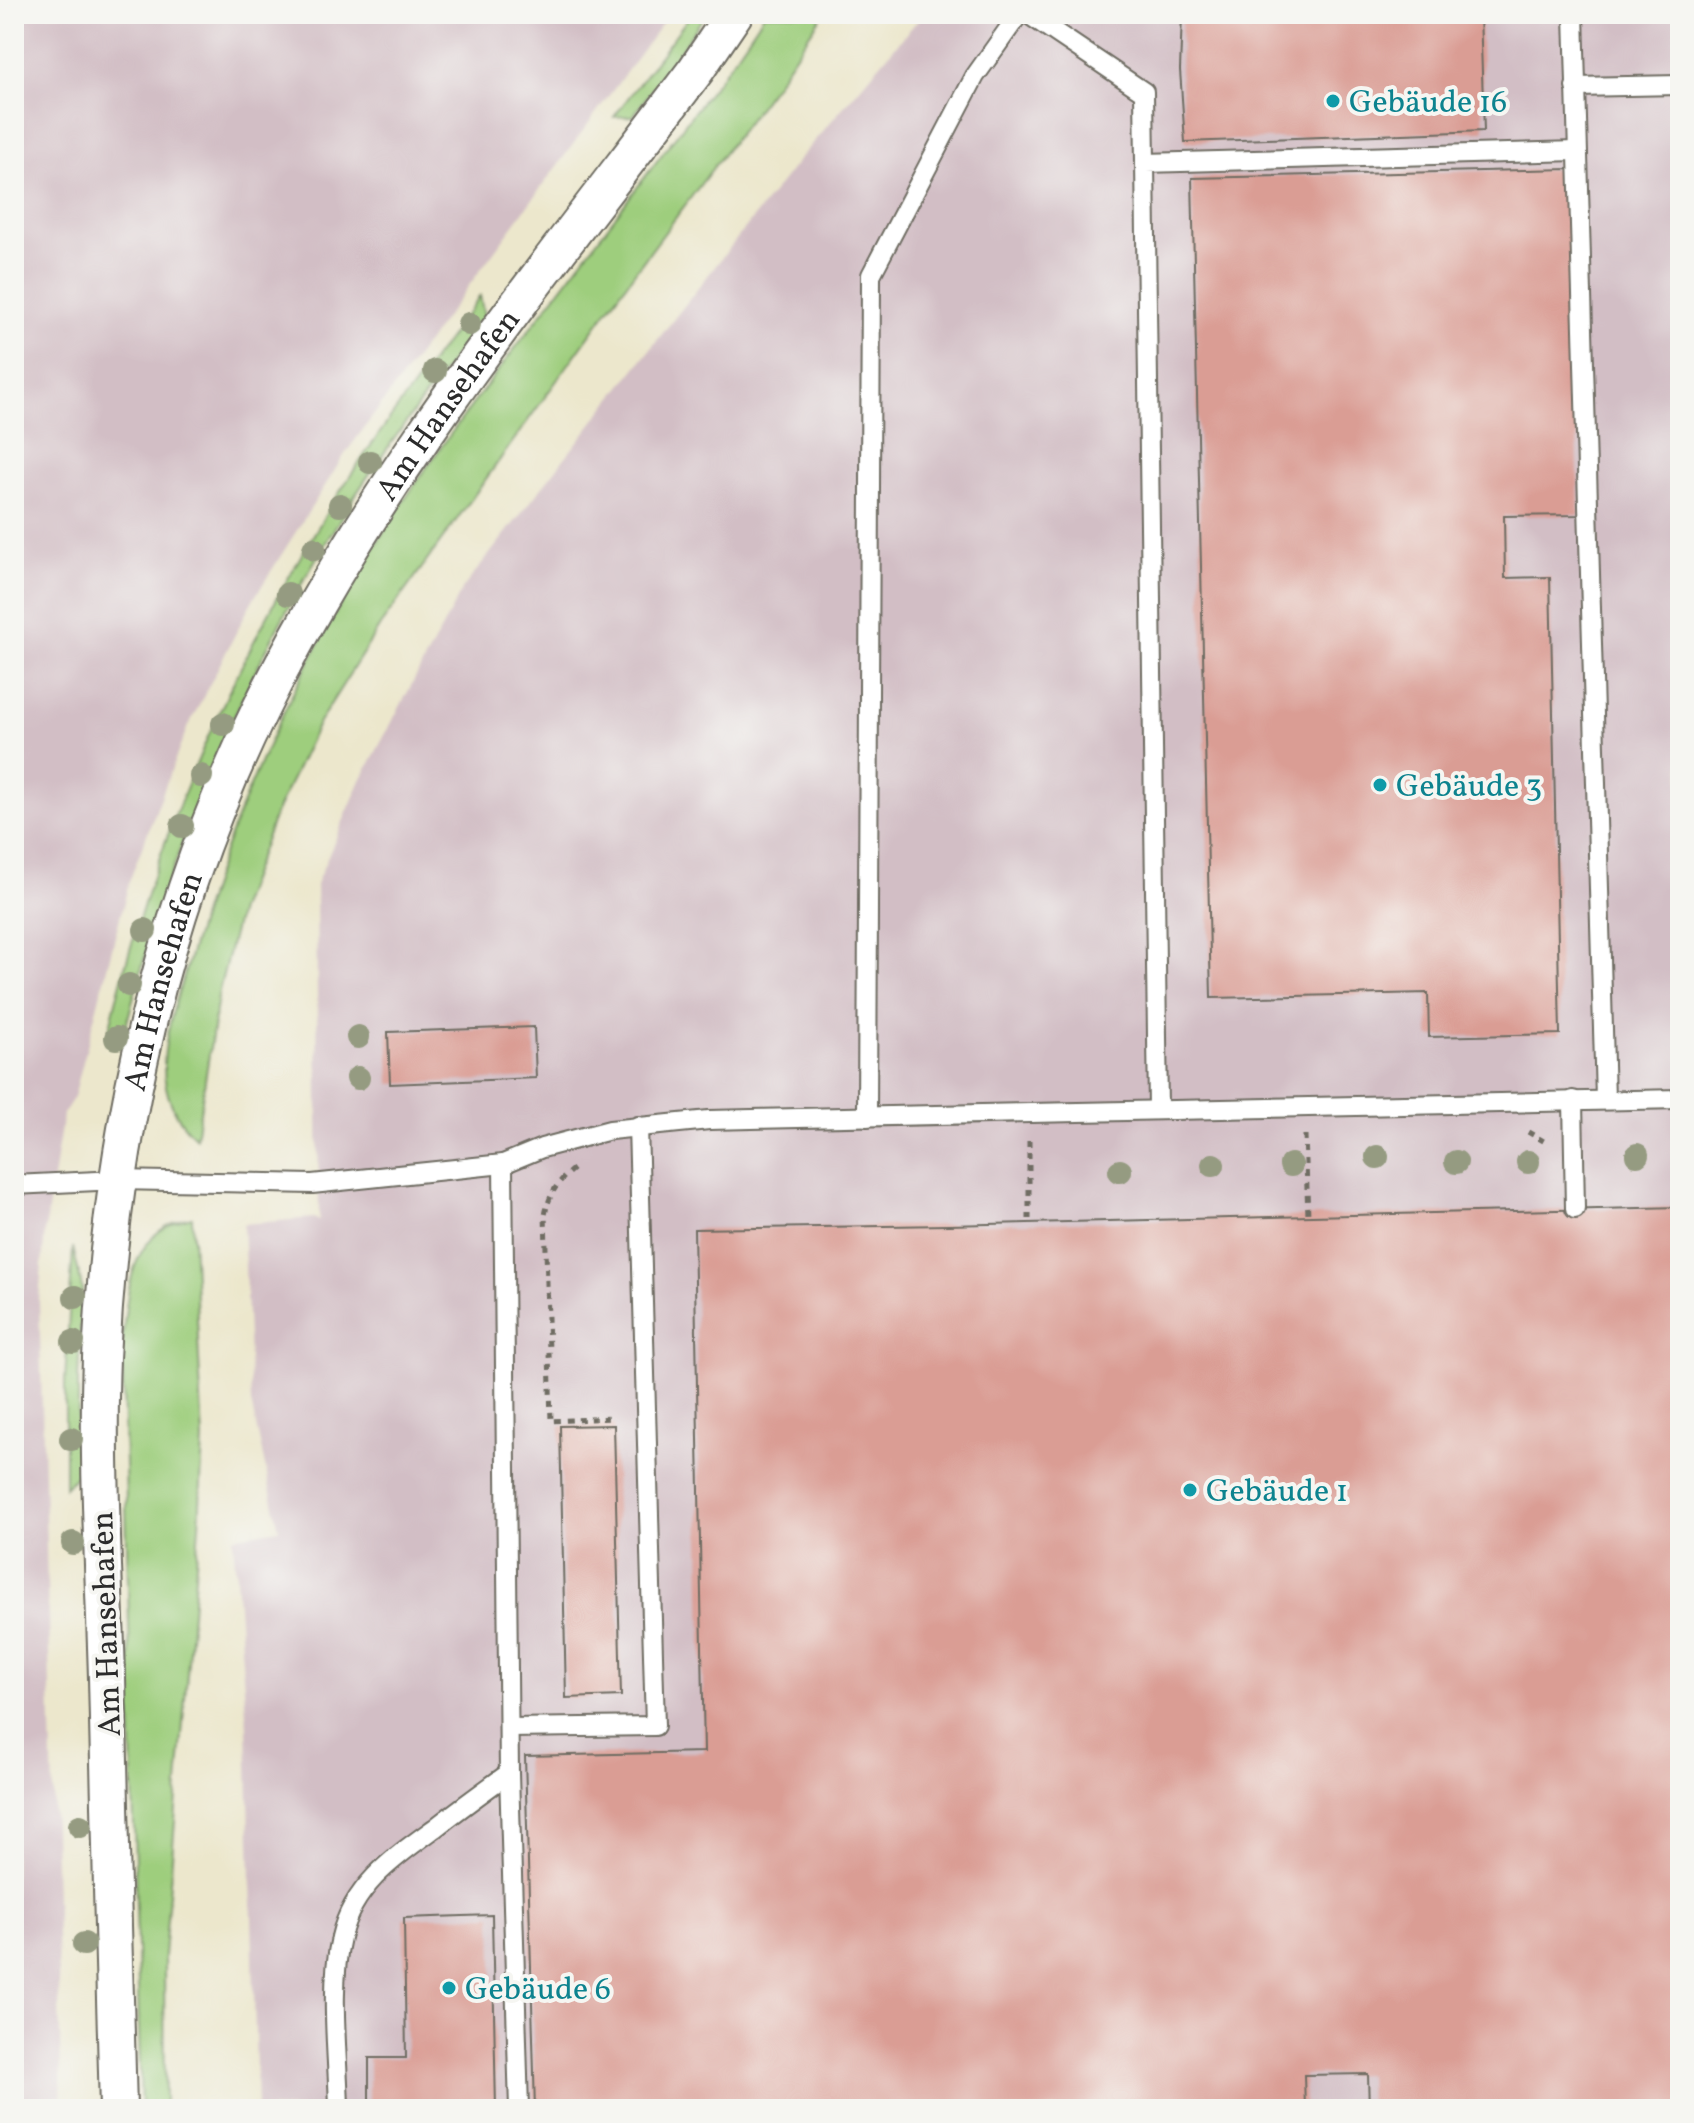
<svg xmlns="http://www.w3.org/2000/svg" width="1694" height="2123" font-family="Vollkorn,serif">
<rect width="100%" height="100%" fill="#f6f6f2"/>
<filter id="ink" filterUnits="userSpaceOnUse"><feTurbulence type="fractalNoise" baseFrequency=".0125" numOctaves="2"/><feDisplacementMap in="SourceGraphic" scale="16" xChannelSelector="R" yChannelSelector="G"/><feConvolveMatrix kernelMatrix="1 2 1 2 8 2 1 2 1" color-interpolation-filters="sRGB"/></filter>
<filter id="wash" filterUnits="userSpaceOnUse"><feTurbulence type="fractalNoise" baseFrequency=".006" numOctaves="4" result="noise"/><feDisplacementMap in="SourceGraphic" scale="32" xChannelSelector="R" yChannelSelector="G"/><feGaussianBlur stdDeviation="1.8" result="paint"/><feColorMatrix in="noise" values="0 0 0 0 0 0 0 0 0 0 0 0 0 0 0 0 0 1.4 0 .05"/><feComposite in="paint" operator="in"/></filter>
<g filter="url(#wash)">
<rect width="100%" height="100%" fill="#ece7cc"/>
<!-- industrial -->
<g fill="#d2bec5">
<polygon points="14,14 669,14 345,454 251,603 186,731 129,882 74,1097 63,1114 45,1230 39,1300 62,2109 14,2109"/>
<polygon points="923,14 1680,14 1680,2109 257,2109 247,1728 233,1537 279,1529 251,1403 243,1224 314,1218 319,1221 316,884 361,780 463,588 804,153"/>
</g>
<!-- green -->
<g fill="#9ece7d" stroke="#647c54" stroke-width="2">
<polygon points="691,14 706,14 633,116 614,117"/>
<path d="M764,14H823L775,85L635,272L380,626L318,724L276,812L239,910L219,991L196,1138C139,1087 172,1018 190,955C233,806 301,664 383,533C442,439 514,351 581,262C616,215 652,168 687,121C714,86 741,51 764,14Z"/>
<path d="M480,296L484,316C437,381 387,445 344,513C240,678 166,858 121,1047L106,1044C148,853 227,674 329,509C375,435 429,366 480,296Z"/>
<path d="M192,1217L203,1439L199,1527L164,1956L165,2109H141L122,1343C128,1290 129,1229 192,1217Z"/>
<polygon points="73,1247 82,1288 78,1380 78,1474 65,1487 65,1382"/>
</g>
<g id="blocks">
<!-- building -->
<g fill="#da9d94">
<polygon points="1182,14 1480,14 1484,131 1185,142 1180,70"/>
<polygon points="1571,169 1579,515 1504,516 1505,578 1550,577 1560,1034 1429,1037 1428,993 1211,998 1192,178"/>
<polygon points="534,1027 536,1078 390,1084 388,1032"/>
<polygon points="1680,1207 1680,2109 1369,2109 1368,2074 1304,2075 1305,2109 535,2109 525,1756 704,1752 694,1229 949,1225"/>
<polygon points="614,1425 621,1696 566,1698 560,1426"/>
<polygon points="492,1915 496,2109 369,2109 369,2058 406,2058 404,1918"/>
</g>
</g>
</g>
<g filter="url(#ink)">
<use href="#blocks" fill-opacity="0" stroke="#6f6d63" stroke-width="2"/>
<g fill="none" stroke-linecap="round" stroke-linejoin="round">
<defs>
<g id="lane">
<polyline points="1028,14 1144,92 1145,163"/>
<polyline points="1574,14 1605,1099"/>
<polyline points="1575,87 1680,85"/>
<polyline points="1573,1100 1575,1209"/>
<polyline points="1158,1109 1145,163 1576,151"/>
<polyline points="867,1117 871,275 975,76 1019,14"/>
<polyline points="503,1164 509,1773 519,2109"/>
<polyline points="14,1185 118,1180 312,1184 503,1164 542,1148 610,1130 709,1120 1680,1099"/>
<polyline points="509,1728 655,1726 638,1126"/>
<path d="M339,2109C338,2057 329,1987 341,1937C353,1885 395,1857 435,1828C459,1809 484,1791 509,1773"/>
</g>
<g id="street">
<path id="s1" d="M118,2109C114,1965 110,1822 107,1678C104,1572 97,1465 101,1358C111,1136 162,908 261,708C375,476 541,276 696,70L734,14"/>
</g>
</defs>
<!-- lane casing -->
<use href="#lane" stroke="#6f6d63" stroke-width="22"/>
<!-- street casing -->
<use href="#street" stroke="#6f6d63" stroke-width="40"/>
<!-- path -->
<g stroke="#6f6d63" stroke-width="5" stroke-dasharray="6 6" stroke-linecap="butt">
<polyline points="1528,1132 1547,1143"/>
<polyline points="1305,1135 1308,1216"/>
<polyline points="1029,1141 1029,1223"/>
<path d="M573,1169C557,1182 549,1195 545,1215L551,1421L612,1418"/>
</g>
<!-- lane -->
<use href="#lane" stroke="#fff" stroke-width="18"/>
<!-- street -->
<use href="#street" stroke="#fff" stroke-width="36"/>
</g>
<!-- trees -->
<g fill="#959b81">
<circle cx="469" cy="324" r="12"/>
<circle cx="435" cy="371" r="12"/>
<circle cx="370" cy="462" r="12"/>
<circle cx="340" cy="505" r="12"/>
<circle cx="314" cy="549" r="12"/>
<circle cx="288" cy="594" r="12"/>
<circle cx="223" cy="724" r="12"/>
<circle cx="201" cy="776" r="12"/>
<circle cx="182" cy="826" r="12"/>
<circle cx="145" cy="930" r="12"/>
<circle cx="129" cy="985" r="12"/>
<circle cx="358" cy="1037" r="12"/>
<circle cx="116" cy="1038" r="12"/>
<circle cx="358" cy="1078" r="12"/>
<circle cx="1637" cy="1155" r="12"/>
<circle cx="1377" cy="1157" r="12"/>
<circle cx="1456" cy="1162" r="12"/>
<circle cx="1528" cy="1162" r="12"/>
<circle cx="1213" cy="1165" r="12"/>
<circle cx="1291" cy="1165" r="12"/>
<circle cx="1120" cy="1171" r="12"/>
<circle cx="75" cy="1297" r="12"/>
<circle cx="73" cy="1342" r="12"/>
<circle cx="71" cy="1439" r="12"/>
<circle cx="73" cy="1543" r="12"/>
<circle cx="80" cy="1826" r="12"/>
<circle cx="84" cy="1944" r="12"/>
</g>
</g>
<!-- markers -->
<g fill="#0f9aa8" stroke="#f6f6f2" stroke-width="3">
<circle cx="1333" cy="101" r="8"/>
<circle cx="1380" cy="785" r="8"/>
<circle cx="1190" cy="1490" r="8"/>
<circle cx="449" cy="1988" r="8"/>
</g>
<g text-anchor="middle" stroke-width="8" stroke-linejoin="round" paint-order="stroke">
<!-- culture labels -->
<g font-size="32" fill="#0d838f" stroke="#f6f6f2" text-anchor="start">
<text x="1349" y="112">Gebäude 16</text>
<text x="1396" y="796">Gebäude 3</text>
<text x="1206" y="1501">Gebäude 1</text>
<text x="465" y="1999">Gebäude 6</text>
</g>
<!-- street labels -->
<g font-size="32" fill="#2b2b2b" stroke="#f6f6f2">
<text dy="11" stroke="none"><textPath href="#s1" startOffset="1782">Am Hansehafen</textPath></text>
<text dy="11" stroke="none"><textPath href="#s1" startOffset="1134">Am Hansehafen</textPath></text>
<text transform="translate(105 1624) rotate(-92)" y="11">Am Hansehafen</text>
</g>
</g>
<!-- margin -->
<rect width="1694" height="2123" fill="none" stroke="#f6f6f2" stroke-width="48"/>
</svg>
